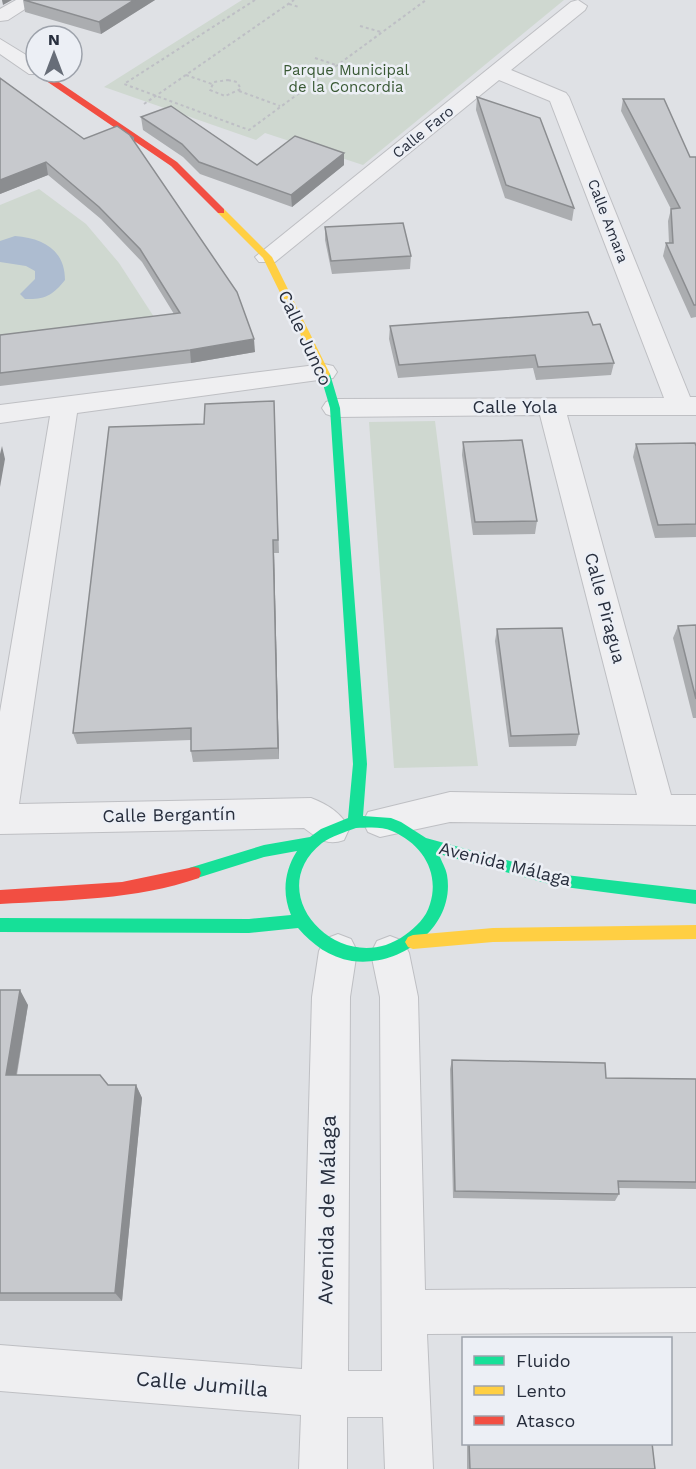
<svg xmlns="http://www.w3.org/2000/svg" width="696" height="1469" font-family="'Work Sans',sans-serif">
<rect width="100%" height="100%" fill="#dfe1e5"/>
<!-- green -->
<g fill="#cfd8d0">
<polygon points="242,0 564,0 363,165 265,133 256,140 104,87"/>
<polygon points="39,189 86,224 119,263 154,317 0,337 0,205"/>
<polygon points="435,421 478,766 394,768 369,422"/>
</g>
<!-- water -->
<path fill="#adbcd0" d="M15,236C43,238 65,250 65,280C53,295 45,300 25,299L20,294L35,279V271L26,266L0,262V241Z"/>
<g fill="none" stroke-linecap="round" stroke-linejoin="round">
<defs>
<g id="street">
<polygon points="16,0 39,0 8,20 0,21 0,9"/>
<polygon points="578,0 587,6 585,10 511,70 566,93 569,97 690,397 696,397 696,415 567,415 671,795 696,795 696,825 450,822 380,837 368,832 363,822 368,812 450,792 637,795 540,415 335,417 326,414 322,408 326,402 335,399 664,398 550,101 499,80 275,262 259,262 255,257 571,2"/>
<polygon points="0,39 36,61 36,72 44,72 43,74 29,74 0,54"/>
<path d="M324,364L333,366L337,372L333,378L77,413L19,804L311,798C327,804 342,813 349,829L344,840C327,846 319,839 304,828L0,834V712L50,416L0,423V405Z"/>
<polygon points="338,934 351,939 357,951 350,997 348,1371 382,1371 380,997 371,953 377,941 390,936 403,941 409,953 418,997 425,1290 696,1288 696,1332 427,1334 433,1469 385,1469 383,1417 347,1417 347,1469 299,1469 301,1415 0,1391 0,1345 302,1369 312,997 319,951 325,939"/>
</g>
</defs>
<!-- street casing -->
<use href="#street" stroke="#bebfc3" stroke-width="2"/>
<!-- path -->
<g stroke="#bebfc5" stroke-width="2" stroke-dasharray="3 3" stroke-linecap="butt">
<polyline points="255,0 124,84 249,130 426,0"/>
<polyline points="289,4 299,7"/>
<polyline points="360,26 381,32"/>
<polyline points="315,58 336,65"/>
<polyline points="186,75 212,84"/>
<polygon points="228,80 237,82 241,89 225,96 210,90 214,82"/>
<polyline points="239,91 280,106"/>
<polyline points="144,104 294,0"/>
</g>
<!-- street -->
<use href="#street" fill="#efeff1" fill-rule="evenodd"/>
<!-- fast -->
<path fill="#16e098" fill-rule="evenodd" d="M325,371L330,374L340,408L367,764L363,816L391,818L401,822L426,838L557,874L696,890V904L557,886L439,854C441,861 446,868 447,875C456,927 400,968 352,961C329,957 313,945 298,928L249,933L0,932V918L249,919L291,915C282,894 284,871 297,851L264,857L194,879L189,878L187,873L189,868L264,845L310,837L321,829L348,818L353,764L330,408L320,374ZM356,828C367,828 381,826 392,831C422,844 440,872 430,904C426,918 416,927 405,935C342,981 258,894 322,843C332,836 345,832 356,828Z"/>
<!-- slow -->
<g fill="#ffcf43" fill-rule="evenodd">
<polygon points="218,209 224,209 272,257 330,374 329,376 321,376 320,374 263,258 218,213"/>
<polygon points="696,925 696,939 493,942 413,949 408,947 405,942 408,937 413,935 493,928"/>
</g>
<!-- jam -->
<g fill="#f24e42" fill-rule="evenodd">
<polygon points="36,70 44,72 177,162 224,209 224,213 218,213 171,166 36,74"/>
<path d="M194,867L199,868L201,873L199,878C136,900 66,900 0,904V890L122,882Z"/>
</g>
</g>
<!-- wall -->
<g fill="#abadb0">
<polygon points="23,0 155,0 101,34 25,12"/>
<polygon points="0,78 84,139 134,138 134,141 255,352 191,363 0,386 0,335 174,314 142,262 101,219 48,175 0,194"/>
<polygon points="477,97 574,208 572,221 505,198 476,110"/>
<polygon points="623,99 690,157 696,157 696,317 691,318 663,256 666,243 669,243 668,221 671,209 621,111"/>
<polygon points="141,117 257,165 344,153 344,165 292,207 200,174 183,157 143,130"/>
<polygon points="325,227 411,256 410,269 332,274 325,240"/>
<polygon points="593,325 614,363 611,375 536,380 533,368 398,378 389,339 390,326"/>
<polygon points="274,401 279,553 274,553 279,759 193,762 191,751 191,740 77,744 73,733 204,424"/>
<polygon points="463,442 537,521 535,534 473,535 462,455"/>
<polygon points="636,444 696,446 696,537 655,538 633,457"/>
<polygon points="696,625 696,718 693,718 673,638 678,626"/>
<polygon points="497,629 579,734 576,746 509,747 495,641"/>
<polygon points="0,990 28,1005 17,1075 108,1085 136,1085 142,1098 122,1301 0,1301"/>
<polygon points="452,1060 606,1078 696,1079 696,1189 619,1188 619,1194 615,1201 453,1198 450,1069"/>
<polygon points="467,1443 652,1443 655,1469 467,1469"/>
</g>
<!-- shaded-wall -->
<g fill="#8b8d90">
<polygon points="2,0 12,0 3,5"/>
<polygon points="134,0 155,0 101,34 99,22"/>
<polygon points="344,153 344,165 292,207 291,195"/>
<polygon points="46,162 48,175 0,194 0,180"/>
<polygon points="254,339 255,352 191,363 190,350"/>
<polygon points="2,446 5,459 0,487 0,454"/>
<polygon points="273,540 274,553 279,759 278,748"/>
<polygon points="20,990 28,1005 14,1088 6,1075"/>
<polygon points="136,1085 142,1098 122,1301 115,1293"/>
</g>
<!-- building -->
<g fill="#c7c9cd" stroke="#8b8d90" stroke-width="1.5">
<polygon points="24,0 134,0 99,22"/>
<polygon points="0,78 84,139 117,126 134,138 131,137 237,292 254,339 190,350 0,373 0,335 180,313 140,249 99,207 46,162 0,180"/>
<polygon points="477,97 540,118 574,208 506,185"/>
<polygon points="623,99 664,99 690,157 696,157 696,305 694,305 666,243 673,243 671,209 680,208"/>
<polygon points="171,106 257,165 295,136 344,153 291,195 199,162 182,144 141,117"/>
<polygon points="403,223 411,256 331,261 325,227"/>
<polygon points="588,312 593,325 600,324 614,363 538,367 535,355 399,365 390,326"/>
<polygon points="274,401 278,540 273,540 278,748 191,751 191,728 73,733 109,427 204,424 205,404"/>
<polygon points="522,440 537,521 475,522 463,442"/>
<polygon points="695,443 696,446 696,524 658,525 636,444"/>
<polygon points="696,625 696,699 678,626"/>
<polygon points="562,628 579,734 511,736 497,629"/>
<polygon points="0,990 20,990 6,1075 100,1075 108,1085 136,1085 115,1293 0,1293"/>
<polygon points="452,1060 605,1063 606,1078 696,1079 696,1182 618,1181 619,1194 455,1191"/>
<polygon points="469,1443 652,1443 655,1469 470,1469"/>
</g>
<g text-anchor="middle" stroke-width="5" stroke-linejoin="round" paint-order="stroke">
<!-- far-park labels -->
<g font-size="15" fill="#395934" stroke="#eceff5">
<text x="346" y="75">Parque Municipal<tspan x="346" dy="17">de la Concordia</tspan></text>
</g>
<!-- far-street labels -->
<g font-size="15" fill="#272e3d" stroke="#eceff5">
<text transform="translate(423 132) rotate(-39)" y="5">Calle Faro</text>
<text transform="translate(608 221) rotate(69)" y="5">Calle Amara</text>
</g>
<!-- street labels -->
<g font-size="18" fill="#272e3d" stroke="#eceff5">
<text transform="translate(305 338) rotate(65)" y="6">Calle Junco</text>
<text x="515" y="413">Calle Yola</text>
<text transform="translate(605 608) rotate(75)" y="6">Calle Piragua</text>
<text transform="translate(169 815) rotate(-1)" y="6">Calle Bergantín</text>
<text transform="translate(505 864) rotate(14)" y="6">Avenida Málaga</text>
</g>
<!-- near-street labels -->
<g font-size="21" fill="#272e3d" stroke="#eceff5">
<text transform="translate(327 1210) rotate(-89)" y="7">Avenida de Málaga</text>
<text transform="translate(202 1384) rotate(5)" y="7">Calle Jumilla</text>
</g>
</g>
<!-- legend -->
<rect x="462" y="1337" width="210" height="108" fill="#eceff5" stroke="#9da2ab" stroke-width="1.5"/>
<rect x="474" y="1356" width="30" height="9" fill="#16e098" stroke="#9da2ab" stroke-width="1.5"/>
<text x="516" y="1367" font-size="18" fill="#272e3d">Fluido</text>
<rect x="474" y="1386" width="30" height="9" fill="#ffcf43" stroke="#9da2ab" stroke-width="1.5"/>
<text x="516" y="1397" font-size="18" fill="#272e3d">Lento</text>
<rect x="474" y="1416" width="30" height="9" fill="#f24e42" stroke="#9da2ab" stroke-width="1.5"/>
<text x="516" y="1427" font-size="18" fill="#272e3d">Atasco</text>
<!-- north arrow -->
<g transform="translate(54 54)"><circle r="28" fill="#eceff5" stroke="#9da2ab" stroke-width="1.5"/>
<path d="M0-4.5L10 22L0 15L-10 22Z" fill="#676d78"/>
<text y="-9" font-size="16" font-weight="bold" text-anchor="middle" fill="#272e3d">N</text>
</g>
</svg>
